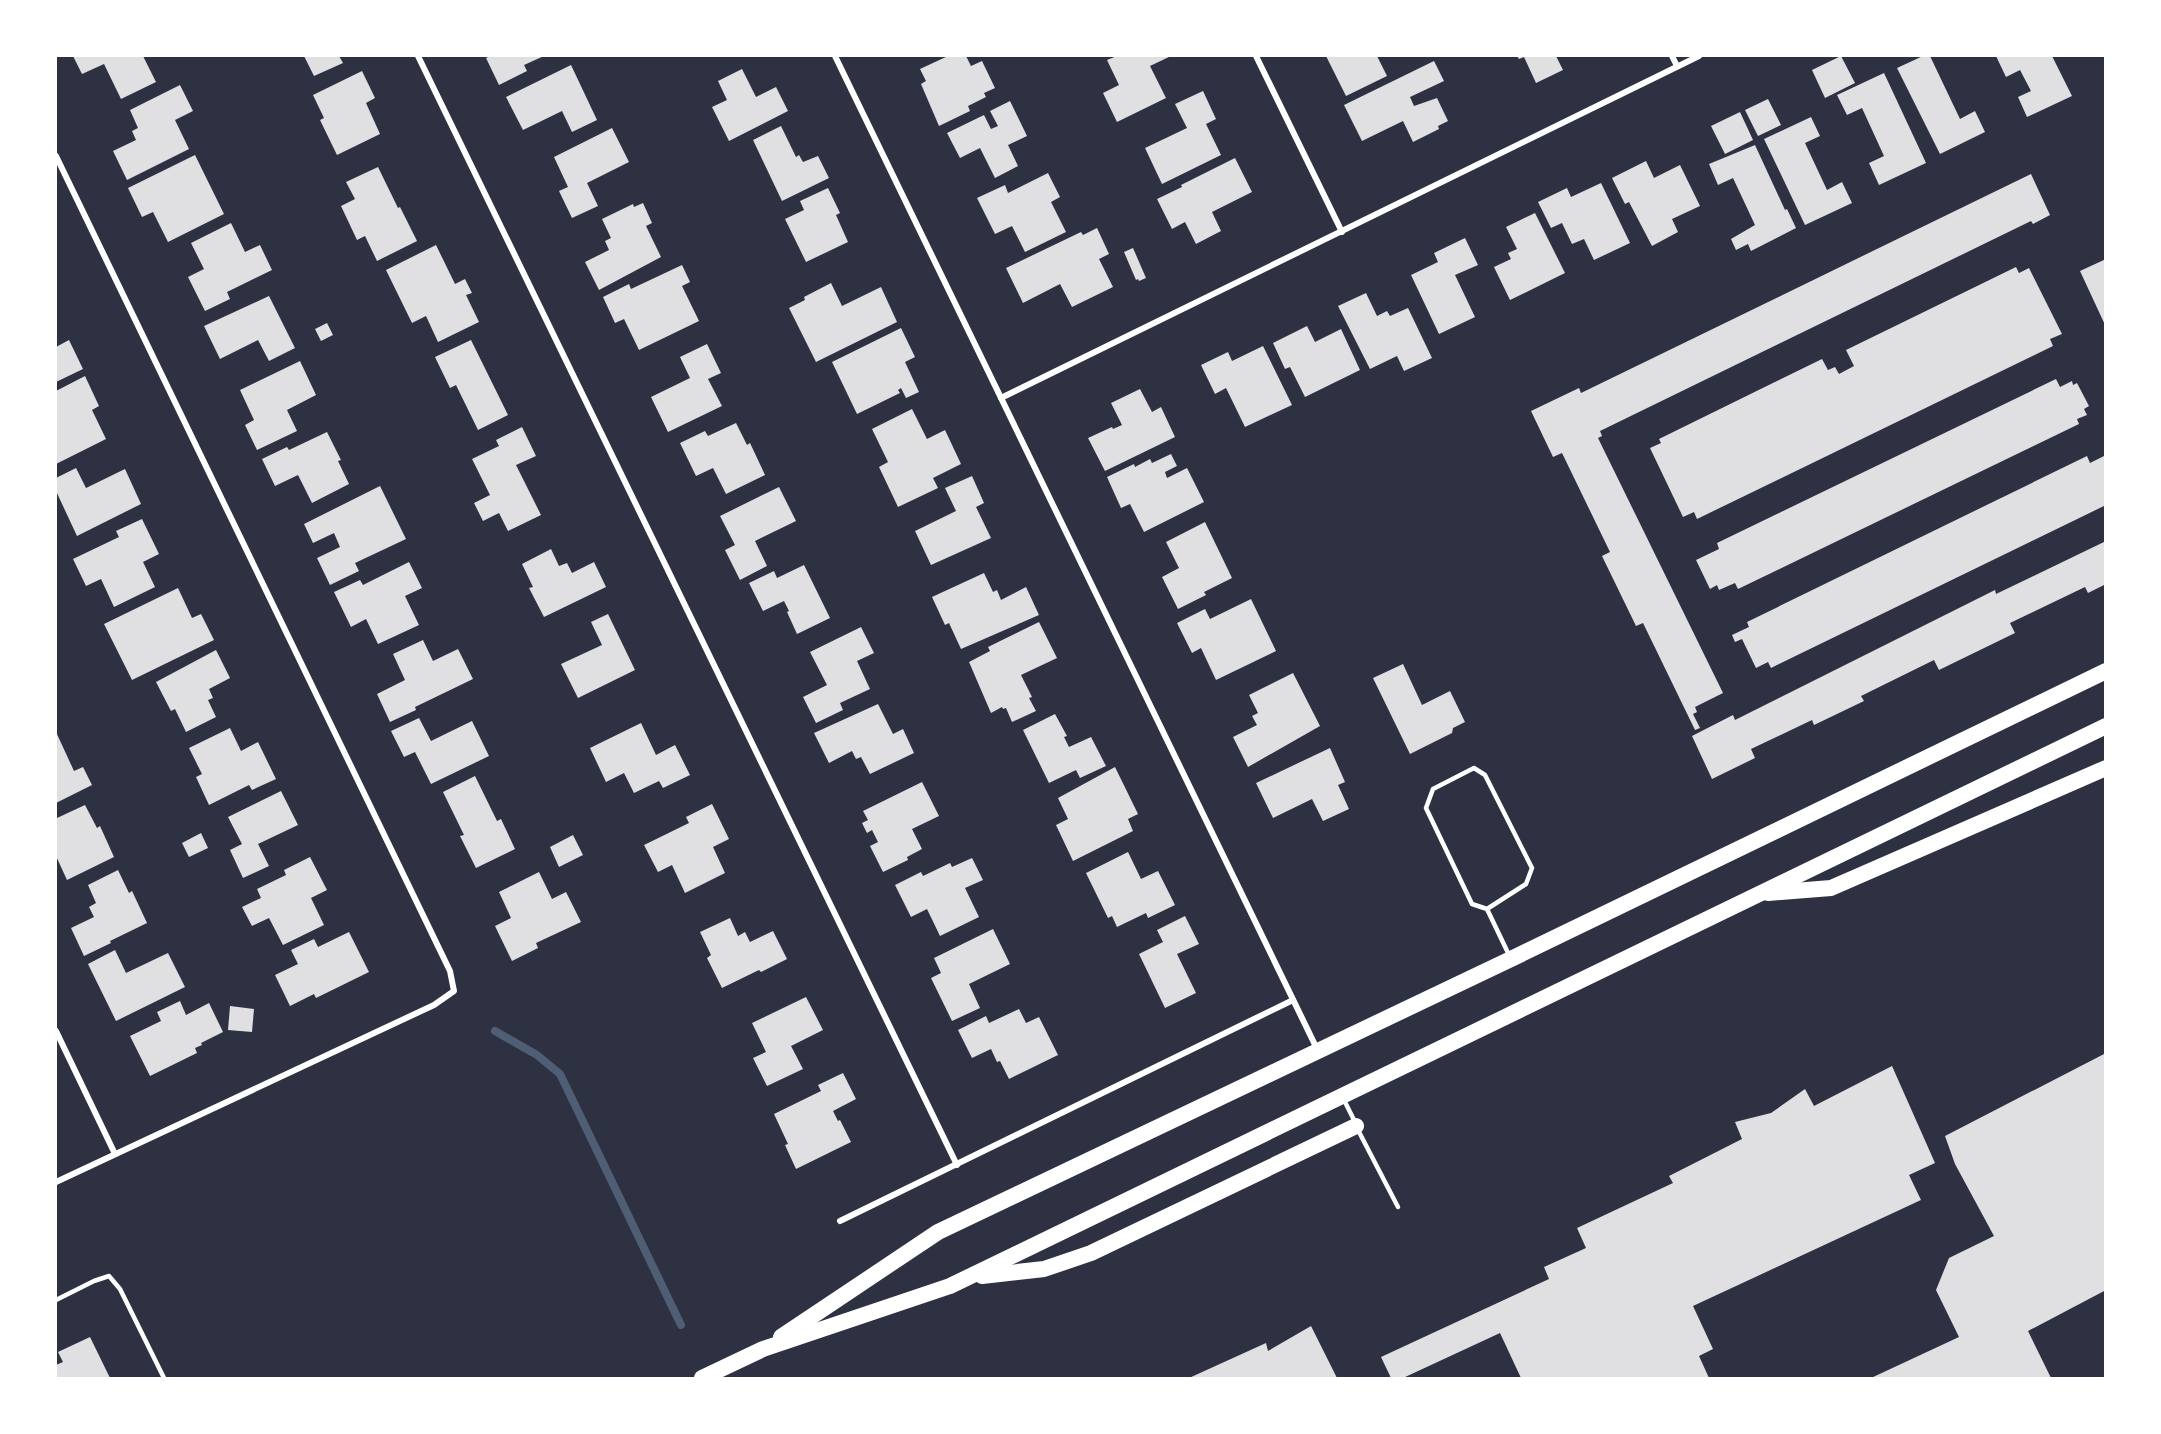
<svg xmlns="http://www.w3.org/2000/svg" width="2161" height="1434" font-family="'DM Sans',sans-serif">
<rect width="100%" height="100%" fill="#2d3142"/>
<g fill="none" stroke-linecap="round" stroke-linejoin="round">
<!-- stream -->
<polyline stroke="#4f5d75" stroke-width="8" points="495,1031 537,1055 560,1074 681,1325"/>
</g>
<!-- building -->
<g fill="#e0e0e3">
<polygon points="73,56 143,56 156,82 121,99 104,64 82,74"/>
<polygon points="304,56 339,56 343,63 314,76"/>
<polygon points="491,56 544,56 524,65 527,71 499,85 486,58"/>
<polygon points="948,56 966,56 971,66 982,61 995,88 984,93 986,97 968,106 970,111 939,126 921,84 926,81 920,69"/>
<polygon points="1117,56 1171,56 1150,66 1166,98 1117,122 1103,93 1119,85 1107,60"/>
<polygon points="1326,56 1377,56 1387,76 1346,96"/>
<polygon points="1517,56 1556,56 1563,70 1536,83 1524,57 1519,59"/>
<polygon points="1841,56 1855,83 1825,98 1812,70"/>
<polygon points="1923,56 1930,56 1960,119 1975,111 1985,132 1940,154 1897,68"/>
<polygon points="1996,56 2052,56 2072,96 2027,117 2018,97 2031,91 2020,70 2006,77"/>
<polygon points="1434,61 1444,81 1410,97 1414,106 1437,98 1448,121 1438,126 1439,129 1413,142 1403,121 1362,141 1344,105"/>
<polygon points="571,65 597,120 572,132 562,111 523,130 506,97"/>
<polygon points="742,69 756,97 776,87 788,111 729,141 712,107 727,100 718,81"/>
<polygon points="362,71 375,98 366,103 380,134 337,155 320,120 324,118 313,95"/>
<polygon points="1884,73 1926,163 1879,185 1869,163 1884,156 1862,108 1847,115 1837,95"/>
<polygon points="180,85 193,111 175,120 189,149 127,180 113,151 136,140 132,131 138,128 130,110"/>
<polygon points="1203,91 1216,119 1206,124 1221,155 1162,184 1145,148 1187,128 1175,104"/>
<polygon points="1768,99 1781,125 1758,136 1745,110"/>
<polygon points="1010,101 1027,136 1008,145 1018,166 995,178 980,148 960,158 947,133 984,115 991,129 998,126 990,111"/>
<polygon points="1740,112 1753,140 1725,154 1711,126"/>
<polygon points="1811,117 1820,136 1805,143 1827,190 1842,182 1852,203 1805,225 1764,139"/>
<polygon points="781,126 796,157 799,155 803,162 818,156 829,178 782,201 753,140"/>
<polygon points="612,128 629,162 587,183 598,206 572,218 559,191 568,187 554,157"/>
<polygon points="1755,145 1785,210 1787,209 1796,228 1751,251 1748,244 1736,250 1731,239 1755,225 1733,178 1718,185 1709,164"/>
<polygon points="195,155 224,214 168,242 153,212 142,217 128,188"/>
<polygon points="1235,158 1252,192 1212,212 1221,231 1196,244 1185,222 1172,229 1157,199 1182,187 1181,185"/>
<polygon points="1646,161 1654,178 1680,165 1700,206 1672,219 1678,232 1652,246 1629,202 1625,204 1612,178"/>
<polygon points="378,167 398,208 400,207 417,241 377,261 365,236 357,240 341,206 355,199 346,182"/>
<polygon points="1048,173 1060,197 1051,202 1066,232 1025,252 1012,226 995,234 977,198 1005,185 1008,193"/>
<polygon points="2031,174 2050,215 2033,224 2031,221 1600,431 1602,436 1598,438 1723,693 1695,707 1697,712 1693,714 1700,728 1695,730 1643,623 1636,626 1602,556 1610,552 1562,453 1553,457 1531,411 1579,388 1581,393"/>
<polygon points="1601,183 1630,243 1594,260 1584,239 1572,244 1562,223 1551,228 1538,202 1567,188 1571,197"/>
<polygon points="828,188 840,213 836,215 848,242 806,262 785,219 804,210 800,201"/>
<polygon points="643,203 652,223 646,226 661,257 599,290 585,262 609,250 605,241 611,238 602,219 633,204 634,207"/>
<polygon points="1535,213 1565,273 1510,300 1494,267 1511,259 1508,253 1517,249 1506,227"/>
<polygon points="231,223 245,252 260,245 272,270 227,292 230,299 205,311 188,277 204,269 191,243"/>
<polygon points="1097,228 1109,254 1099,259 1113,287 1072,307 1060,284 1023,303 1006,268 1081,232 1083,235"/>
<polygon points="1465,238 1478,265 1455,275 1475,317 1439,334 1411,275 1438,262 1434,253"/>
<polygon points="436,245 455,284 465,279 472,293 466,295 479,322 438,342 426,316 412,323 386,270"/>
<polygon points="1133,248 1146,278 1139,281 1138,279 1136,280 1124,252"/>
<polygon points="2106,259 2106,327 2080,271"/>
<polygon points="682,265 690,282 682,286 699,321 639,350 624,319 615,323 603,297 629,284 631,289"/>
<polygon points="2016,267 2019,273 2029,268 2062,334 2050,339 2053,346 1697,519 1694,512 1683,517 1650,448 1661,443 1659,439 1822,359 1828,370 1835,367 1839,374 1854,366 1846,350"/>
<polygon points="831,283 842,306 881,287 897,322 816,362 789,308 805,300 804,297"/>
<polygon points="1366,293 1377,316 1387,311 1390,316 1408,308 1432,358 1404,371 1397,356 1370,369 1338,306"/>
<polygon points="269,296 295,348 269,361 258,340 220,359 204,326"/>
<polygon points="327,323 333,335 321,341 315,329"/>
<polygon points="1307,326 1315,342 1341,329 1360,370 1305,397 1290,367 1285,369 1273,343"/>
<polygon points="901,328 915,357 905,362 919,392 906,398 901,388 898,390 900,393 857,414 832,362"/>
<polygon points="69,340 83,369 56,382 56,347"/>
<polygon points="471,340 508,415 478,430 456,385 450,388 435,357"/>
<polygon points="707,344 721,373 708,379 722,406 668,432 651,397 690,378 680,357"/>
<polygon points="1263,346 1292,405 1245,427 1226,388 1215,394 1201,365 1228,352 1232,361"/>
<polygon points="300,361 316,395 287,410 297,431 257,450 245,425 254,420 240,390"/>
<polygon points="85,376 99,406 92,410 106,439 56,464 56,391"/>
<polygon points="2056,379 2060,387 2072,381 2073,385 2077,383 2089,406 2084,409 2087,415 2077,419 2079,424 1738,589 1735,583 1719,590 1717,585 1710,589 1696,560 1719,549 1717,543"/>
<polygon points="1140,389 1152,412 1161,407 1175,437 1105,471 1088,438 1112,427 1113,429 1122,425 1111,403"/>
<polygon points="912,409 927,439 945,430 961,464 933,478 938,488 898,507 879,467 888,462 872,429"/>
<polygon points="736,423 747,445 750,443 765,475 726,494 713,468 696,476 680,443 705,431 708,436"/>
<polygon points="522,427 536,456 516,465 541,515 508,531 499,513 483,521 474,503 490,495 472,459 499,446 496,440"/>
<polygon points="327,432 341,460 338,461 349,484 312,503 298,475 275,486 262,459 287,447 289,450"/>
<polygon points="1171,454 1177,466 1165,472 1167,478 1187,468 1204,502 1144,532 1130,504 1121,508 1107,477 1134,464 1135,467 1150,459 1152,463"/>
<polygon points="2106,455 2106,505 1771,668 1768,662 1756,668 1742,639 1735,642 1732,635 1749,627 1747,622 2087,456 2090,463"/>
<polygon points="76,468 86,488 125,469 141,504 77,536 56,491 56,478"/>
<polygon points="972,476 984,503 976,507 991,538 931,565 915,531 956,511 945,488"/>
<polygon points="380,486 406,539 355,563 359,571 330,585 317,558 340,547 334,533 313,543 304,524"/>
<polygon points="779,487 796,521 755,541 767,566 740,580 725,550 735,545 720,516"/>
<polygon points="142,519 159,554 143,562 155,587 114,607 101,579 86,586 73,559 119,537 116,531"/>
<polygon points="1205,522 1232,578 1204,592 1206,595 1178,609 1162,577 1179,568 1166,542"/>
<polygon points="2106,541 2106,584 2088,593 2085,587 2010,623 2015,633 1939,670 1934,660 1861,696 1864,701 1814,725 1812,720 1751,749 1755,758 1712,779 1692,736 1733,715 1735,720 1995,590 1996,594"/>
<polygon points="551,549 559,566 567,563 572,573 594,562 606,587 544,617 529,588 533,587 522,564"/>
<polygon points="409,562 422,588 405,596 419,625 378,644 366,619 351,627 334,592 360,580 363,585"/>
<polygon points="804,565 830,618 797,634 787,612 789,611 784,601 763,611 749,583 774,571 777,578"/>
<polygon points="984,573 993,592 997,590 1001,600 1026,587 1039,615 961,649 949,623 945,625 932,597"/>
<polygon points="178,588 192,618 201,614 214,640 132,680 104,624"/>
<polygon points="1251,599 1276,651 1216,680 1201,648 1192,653 1177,623 1205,609 1210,619"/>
<polygon points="608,614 635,670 578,698 561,664 602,645 591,622"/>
<polygon points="1039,622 1057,658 1021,675 1032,697 1029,698 1036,711 1012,722 1006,708 1003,709 1002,707 991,713 969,662 990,651 988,647"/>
<polygon points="861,627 874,653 857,661 870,689 840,703 843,710 816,723 803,697 827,685 810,652"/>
<polygon points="423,640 433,661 458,649 473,679 415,707 416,710 390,722 377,694 405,680 393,654"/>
<polygon points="216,650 230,678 209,689 213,698 208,700 216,717 186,732 175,709 171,711 156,682"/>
<polygon points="1403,664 1422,705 1450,691 1465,722 1453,728 1452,733 1410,754 1373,678"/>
<polygon points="1293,673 1320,726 1248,767 1233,737 1257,725 1252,716 1258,713 1249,695"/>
<polygon points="878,704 893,734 903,729 914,753 870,774 861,757 856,759 852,751 829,763 814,733"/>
<polygon points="1055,714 1067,736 1064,737 1069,747 1091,737 1106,766 1080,778 1076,770 1049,783 1023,730"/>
<polygon points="419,718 431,741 472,721 489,756 431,784 415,752 404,757 391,731"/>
<polygon points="641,723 656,755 675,745 690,775 663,788 659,781 634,793 624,773 606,782 590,748"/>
<polygon points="230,728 241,751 258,742 276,779 252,790 249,785 209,805 196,777 202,774 189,748"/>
<polygon points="56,732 74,771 83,767 92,785 56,803"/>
<polygon points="1330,748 1345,782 1338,785 1349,809 1323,821 1312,799 1273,818 1256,783"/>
<polygon points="1115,767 1138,814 1128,819 1133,831 1073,861 1056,825 1068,819 1058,798"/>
<polygon points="475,776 497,821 501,819 515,849 476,868 460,836 464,835 443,792"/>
<polygon points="922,782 939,816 912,829 922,849 907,857 908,860 883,872 870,846 878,842 872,830 867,833 862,823 868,820 863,811"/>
<polygon points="281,791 298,825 258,844 269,866 243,878 230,850 242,844 228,817"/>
<polygon points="712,804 729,839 713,847 725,873 685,893 672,865 658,872 644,845 689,823 686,817"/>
<polygon points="85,805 97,828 100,826 114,857 67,880 56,856 56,814 57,818"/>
<polygon points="201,833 208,848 189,857 182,843"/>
<polygon points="573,835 583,855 559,867 550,847"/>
<polygon points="1128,852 1141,879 1158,871 1175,905 1148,918 1146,913 1117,927 1112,916 1108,918 1086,873"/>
<polygon points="310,857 327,890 311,898 324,925 283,945 269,918 252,926 242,907 261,898 257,889 286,875 284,870"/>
<polygon points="972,858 983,880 965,888 979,917 940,936 927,909 911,917 895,885 921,872 923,876 950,863 952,867"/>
<polygon points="118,870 129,893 132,891 147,923 110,941 111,943 84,956 71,928 94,917 89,907 96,903 88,885"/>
<polygon points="539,872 552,899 566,892 581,922 536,943 538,948 512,961 495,926 511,918 499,892"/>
<polygon points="1185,916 1199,944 1177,954 1196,993 1165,1008 1139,954 1163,942 1157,930"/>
<polygon points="730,918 738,936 745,932 750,942 773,931 787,959 761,972 759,970 722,988 707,958 711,955 700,932"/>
<polygon points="993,929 1010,964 969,984 980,1008 952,1021 931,978 941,973 934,958"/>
<polygon points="349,932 369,972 316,998 314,994 290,1006 275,975 298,964 291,950 314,939 318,947"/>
<polygon points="115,950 126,973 168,953 185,987 116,1021 88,964"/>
<polygon points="806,997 823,1030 791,1046 803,1069 767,1086 753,1058 766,1052 752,1023"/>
<polygon points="180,1001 186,1015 209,1003 223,1032 201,1043 202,1045 195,1048 197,1053 150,1076 130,1036 161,1021 157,1012"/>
<polygon points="230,1006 254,1009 252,1032 228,1030"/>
<polygon points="1019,1009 1026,1023 1039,1017 1058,1055 1009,1079 1000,1061 997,1062 991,1049 972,1058 958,1030 986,1016 989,1023"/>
<polygon points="2106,1053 2106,1290 2028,1331 2051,1378 1871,1378 1959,1337 1936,1290 1949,1258 1994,1236 1955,1164 1945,1136"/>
<polygon points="1892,1066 1935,1163 1909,1175 1921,1200 1693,1306 1713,1349 1699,1356 1709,1378 1521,1378 1500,1333 1403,1378 1391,1378 1381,1357 1549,1279 1544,1267 1586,1248 1577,1228 1673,1183 1669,1176 1742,1139 1735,1122 1771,1113 1805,1089 1814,1106"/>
<polygon points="843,1073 856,1099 833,1111 838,1121 840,1120 851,1142 796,1169 785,1145 788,1144 774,1114 821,1091 818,1085"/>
<polygon points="1311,1326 1337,1378 1189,1378 1266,1343 1268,1351"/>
<polygon points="90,1337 110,1378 56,1378 56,1365 63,1362 58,1352"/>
</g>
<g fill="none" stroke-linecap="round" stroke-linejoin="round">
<!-- service -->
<g stroke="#fff" stroke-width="4.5">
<polyline points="1487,909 1526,884 1532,868 1485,775 1474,768 1433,789 1426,808 1472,904 1487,909 1510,957"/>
<polyline points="1344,1100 1355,1122"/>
<polyline points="1358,1130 1398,1207"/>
<polyline points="56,1300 94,1281 109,1276 120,1289 164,1378"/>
</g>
<!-- minor -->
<g stroke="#fff" stroke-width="6">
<polyline points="418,56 957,1165"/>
<polyline points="835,56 1318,1051"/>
<polyline points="1256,56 1342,232"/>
<polyline points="1672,56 1677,66"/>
<polyline points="56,156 450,971 454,991 434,1005 56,1182"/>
<polyline points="1001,398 1699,56"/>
<polyline points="56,1031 115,1154"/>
<polyline points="840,1221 1293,1000"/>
</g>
<!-- trunk -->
<g stroke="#fff" stroke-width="16">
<polyline points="1768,893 1831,888 2106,768"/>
<polyline points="982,1276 1044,1269 1091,1253 1356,1126"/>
<polyline points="781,1337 938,1232 1511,959 2106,671"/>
<polyline points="702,1378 763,1349 950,1286 2106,726"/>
</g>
</g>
<!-- border -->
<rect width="2161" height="1434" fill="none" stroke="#ffffff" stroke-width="114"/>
</svg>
